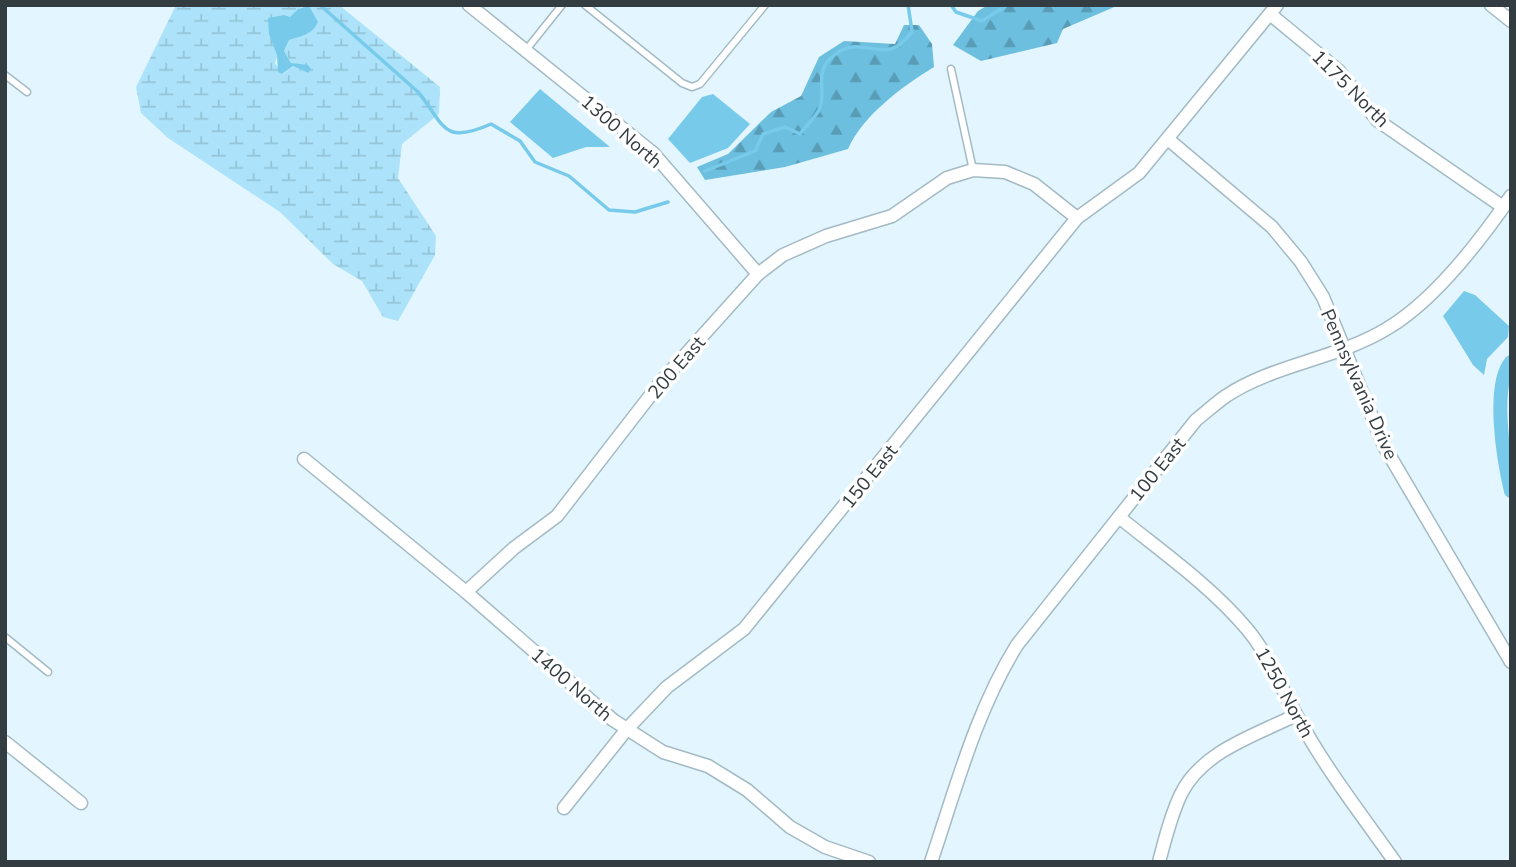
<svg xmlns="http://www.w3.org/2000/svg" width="1516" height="867" font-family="'Nunito Sans',sans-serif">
<defs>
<pattern id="forest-firs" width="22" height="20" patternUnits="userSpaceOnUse" patternTransform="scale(1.75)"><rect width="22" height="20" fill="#6cbfdf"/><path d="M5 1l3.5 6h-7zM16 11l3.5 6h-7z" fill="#599cb6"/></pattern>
<pattern id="wetland-marsh" width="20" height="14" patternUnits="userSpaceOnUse" patternTransform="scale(1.75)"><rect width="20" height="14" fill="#ace3fa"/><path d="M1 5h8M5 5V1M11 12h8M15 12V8" fill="none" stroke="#94c4d7"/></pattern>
</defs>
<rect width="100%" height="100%" fill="#e3f6ff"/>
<!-- forest -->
<g fill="url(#forest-firs)">
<polygon points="988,5 1119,5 1063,29 1057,43 981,61 953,45 978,11"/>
<path d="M904,25H919L932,44L934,67C903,86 863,115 848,149L785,167L705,180L697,167L728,154L771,112L801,96L819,57L844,41L895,44Z"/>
</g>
<!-- wetland -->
<path fill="url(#wetland-marsh)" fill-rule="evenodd" d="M176,5H339L440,87L439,114L402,144L398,178L436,236L435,255L398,321L383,317L362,281L333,264L280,212L168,138L141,113L136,87ZM302,7L318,22L289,40L284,51L291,63L303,66L308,73L293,66L283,74L275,63L290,17Z"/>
<!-- water -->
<g fill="#77caea">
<path d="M309,6L318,22C312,35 301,36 289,40L284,51L291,63L308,65L311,69L308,73L293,66L282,74L278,72L277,55L269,34L268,18L284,15L290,17L298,9Z"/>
<polygon points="540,89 610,147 586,147 553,158 510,122"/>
<polygon points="713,94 750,124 728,148 690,163 668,139 702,97"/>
<polygon points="1464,291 1475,295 1509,326 1508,337 1487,359 1484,375 1473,365 1443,316"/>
</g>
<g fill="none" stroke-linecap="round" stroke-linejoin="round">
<!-- stream -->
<g stroke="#77caea" stroke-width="3.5">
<path d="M320,5L418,92C445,124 441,146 491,124L520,141L535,162L569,176L609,210L635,212L668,202"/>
<polyline points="951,5 956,12 982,21 1007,5"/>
<path d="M705,171L755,151L763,134L785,127L800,134C806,126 817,116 820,108C826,90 814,72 832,57C863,29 885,72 912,31L908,5"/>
</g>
<!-- canal -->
<path stroke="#77caea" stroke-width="14" d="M1511,362C1491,386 1504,462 1511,491"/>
<defs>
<g id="lane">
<polyline points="585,5 682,83 692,87 700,84 765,5"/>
<polyline points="526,50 562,5"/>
<polyline points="951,69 973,170"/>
<polyline points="5,75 27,92"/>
<polyline points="5,637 48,672"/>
</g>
<g id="street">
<polyline points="469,5 653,153 758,274"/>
<polyline points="1491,5 1511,21"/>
<polyline points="1270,14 1339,71 1377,120 1503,207"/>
<polyline points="1169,140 1272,227 1301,262 1323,297 1384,446 1511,662"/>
<polyline points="304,459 466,592 613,720 663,752 708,766 747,790 790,827 825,847 869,862"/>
<path d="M1119,517C1162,552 1211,586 1247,629C1269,655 1280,687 1297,716C1325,768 1361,814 1395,862"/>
<polyline points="466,592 514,548 557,516 660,383 758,274 783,255 826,236 892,216 947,178 973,170 1005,172 1034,184 1077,218"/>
<polyline points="5,742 81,803"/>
<polyline points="564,808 627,729 667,687 744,629 1077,218 1139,173 1277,5"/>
<path d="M931,862C956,788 976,711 1017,645L1196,420C1206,412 1216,403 1226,396C1274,364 1338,359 1388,328C1435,300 1480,241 1511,196"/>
<path d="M1159,862C1165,839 1171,815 1181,794C1202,751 1256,735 1296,715"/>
</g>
</defs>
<!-- lane casing -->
<use href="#lane" stroke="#a3bac4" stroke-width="9"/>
<!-- street casing -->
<use href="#street" stroke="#a3bac4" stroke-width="15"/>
<!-- lane -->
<use href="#lane" stroke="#fff" stroke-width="6"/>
<!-- street -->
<use href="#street" stroke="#fff" stroke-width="12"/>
</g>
<g text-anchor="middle" stroke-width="7" stroke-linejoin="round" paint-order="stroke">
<!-- street labels -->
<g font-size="19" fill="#333c40" stroke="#fff">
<text transform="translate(1351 88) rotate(45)" y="7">1175 North</text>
<text transform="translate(622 131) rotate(41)" y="7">1300 North</text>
<text transform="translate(676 367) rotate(-49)" y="7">200 East</text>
<text transform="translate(1360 384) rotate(66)" y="7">Pennsylvania Drive</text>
<text transform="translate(1157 469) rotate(-51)" y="7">100 East</text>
<text transform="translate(869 476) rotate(-51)" y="7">150 East</text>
<text transform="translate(572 684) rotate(41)" y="7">1400 North</text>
<text transform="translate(1285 692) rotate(61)" y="7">1250 North</text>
</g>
</g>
<!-- border -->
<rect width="1516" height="867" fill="none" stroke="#333c40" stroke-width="14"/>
</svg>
